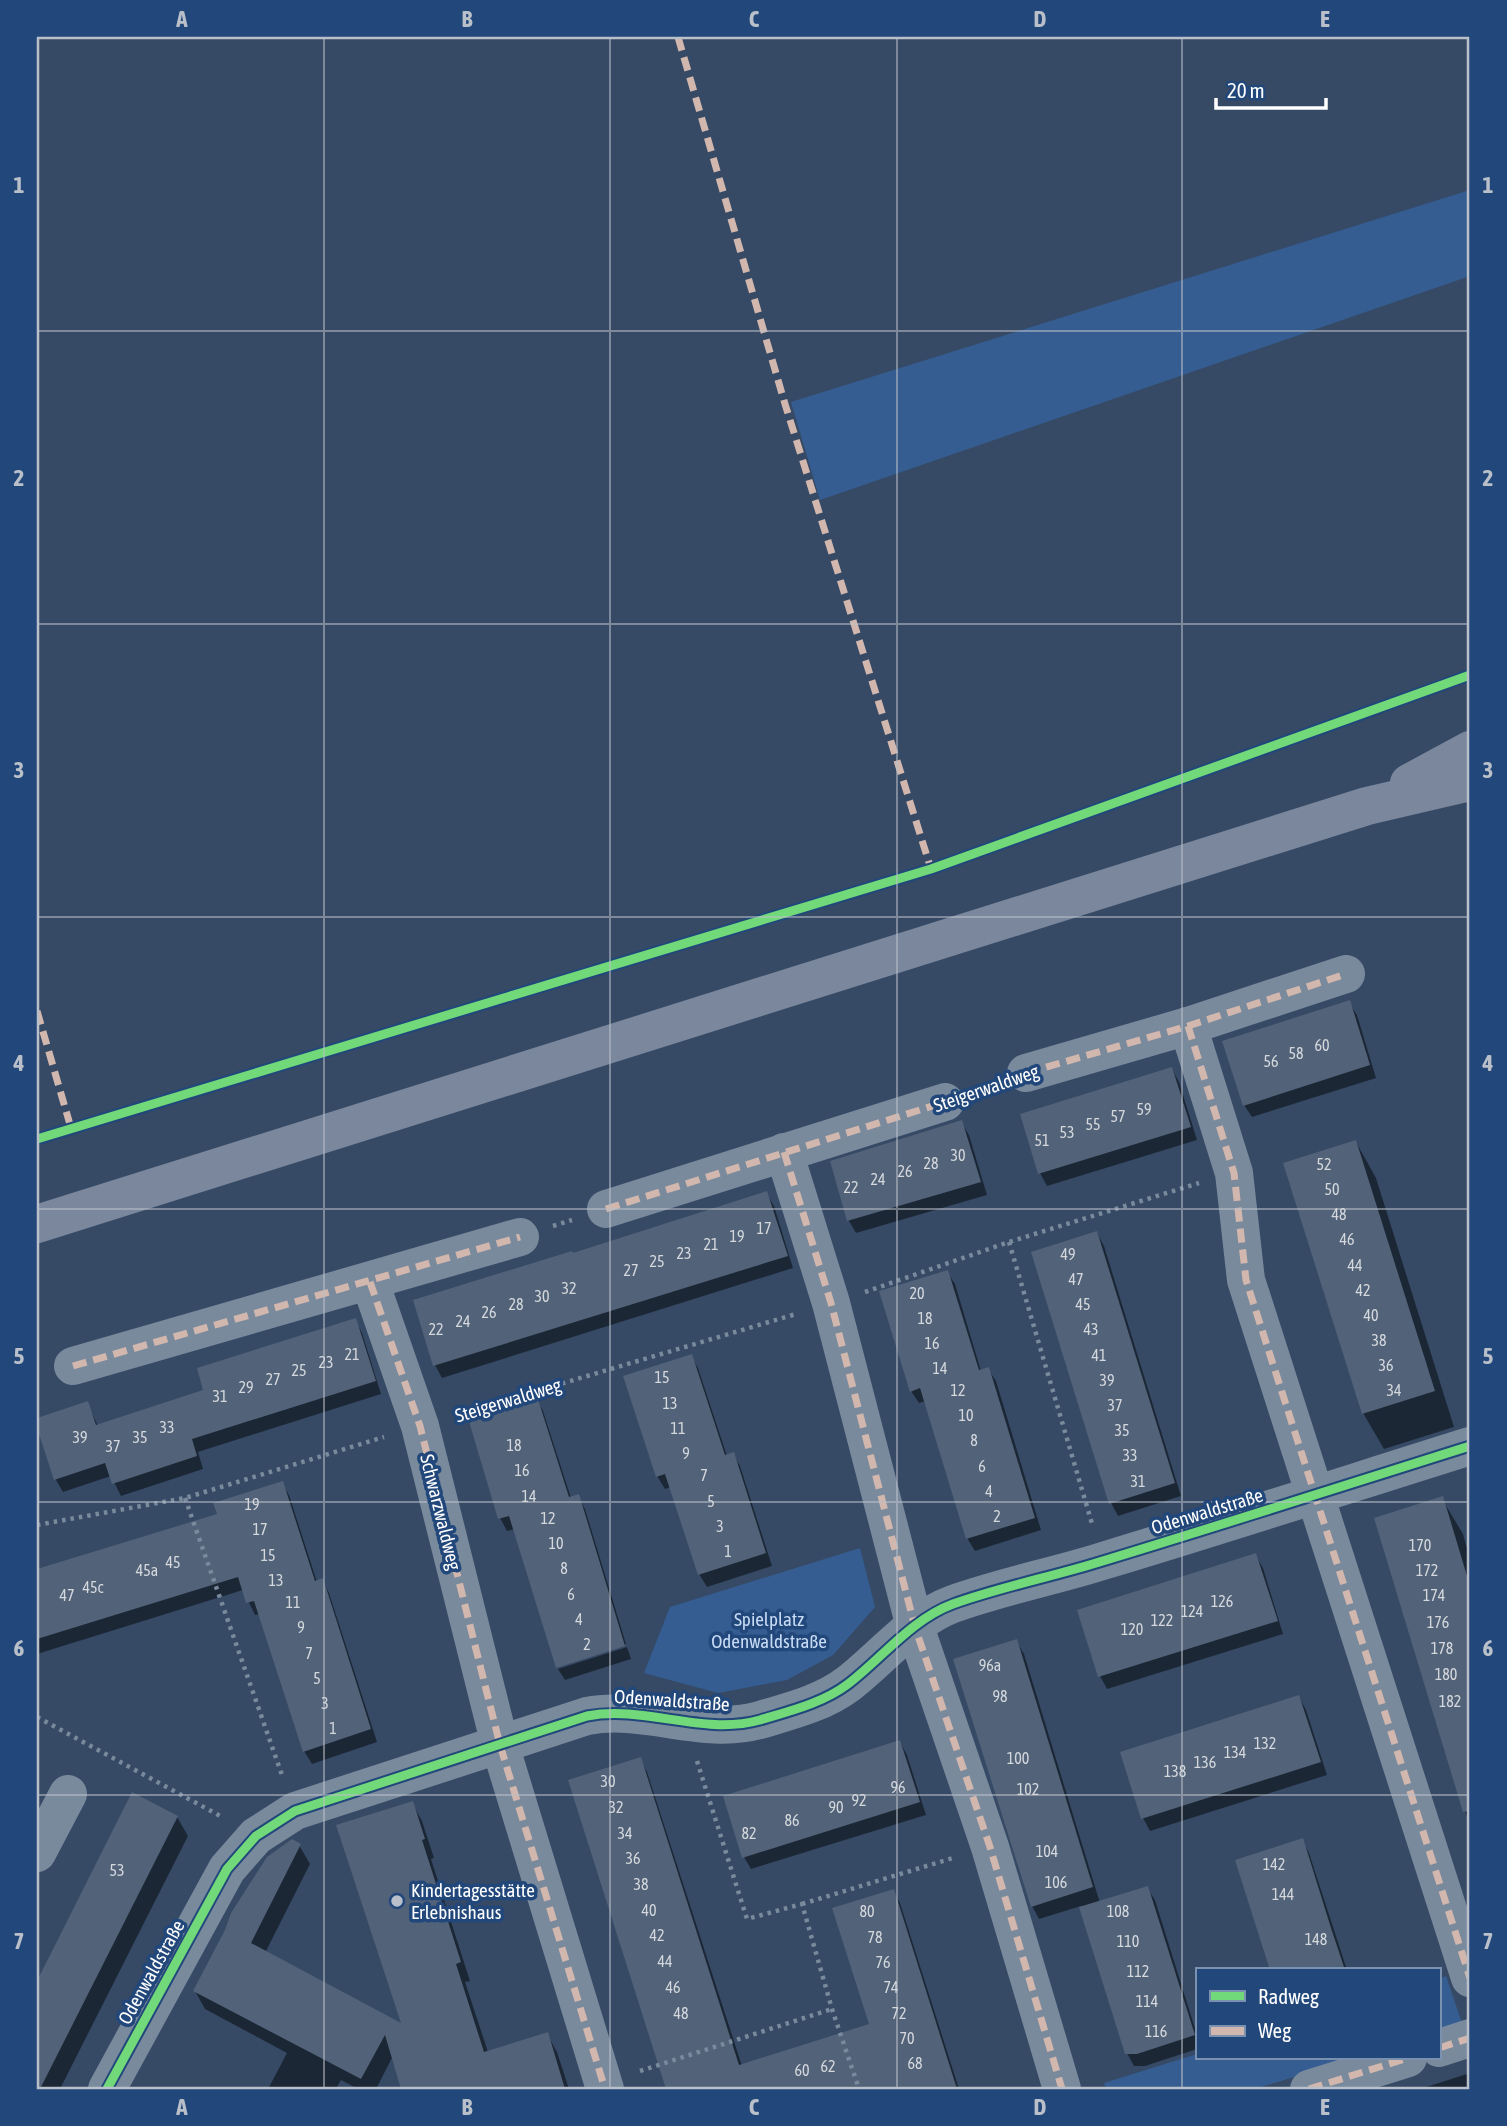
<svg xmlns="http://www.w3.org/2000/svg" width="1507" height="2126" font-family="'Asap Condensed',sans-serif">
<rect width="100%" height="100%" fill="#364a66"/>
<!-- green -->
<g fill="#355d91">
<polygon points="1470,190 1470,276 820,500 791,402"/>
<polygon points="860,1548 875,1607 833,1655 787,1680 718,1693 644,1673 670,1607"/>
<polygon points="1446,1976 1463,2026 1439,2033 1439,1979"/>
<polygon points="1197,2054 1197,2058 1358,2058 1254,2089 1106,2089 1104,2083"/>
</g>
<!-- shadow -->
<g fill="#0007">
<polygon points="1349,1003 1357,1015 1376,1078 1252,1117 1244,1105"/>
<polygon points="1172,1069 1179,1082 1197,1140 1047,1186 1040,1173"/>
<polygon points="961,1122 969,1135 987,1195 856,1233 849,1221 832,1163"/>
<polygon points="1356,1142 1376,1178 1454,1427 1384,1449 1363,1413"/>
<polygon points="766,1193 774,1206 793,1268 442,1378 435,1365 572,1255"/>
<polygon points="1097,1233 1104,1246 1181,1496 1118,1516 1111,1503"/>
<polygon points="947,1272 955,1284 981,1371 988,1369 996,1381 1041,1530 975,1551 967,1538 926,1401 919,1403 911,1391"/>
<polygon points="355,1320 362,1333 381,1394 198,1452 203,1469 121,1496 111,1476 63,1492 56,1480 37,1419 87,1403 98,1426 205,1391"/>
<polygon points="691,1356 698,1368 727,1456 733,1454 740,1466 772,1566 707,1587 699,1574 671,1487 665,1489 657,1476"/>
<polygon points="536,1398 543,1411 571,1498 578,1496 585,1509 626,1644 558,1665 515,1529 507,1531 500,1518"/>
<polygon points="282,1483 289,1495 317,1582 322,1580 329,1593 377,1742 312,1764 304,1751 260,1614 255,1615 243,1590 37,1654 37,1571 219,1515"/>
<polygon points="1442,1499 1463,1534 1470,1559 1470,1827 1376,1519"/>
<polygon points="1255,1555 1263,1568 1283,1634 1107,1689 1100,1676"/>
<polygon points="1016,1641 1024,1654 1100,1903 1147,1888 1155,1900 1197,2035 1197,2049 1145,2066 1134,2066 1127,2053 1081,1906 1039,1919 1032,1906"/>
<polygon points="627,1647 631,1659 565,1680 558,1669"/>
<polygon points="1299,1697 1306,1710 1327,1775 1150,1831 1143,1818"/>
<polygon points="900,1742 907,1755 926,1815 751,1869 744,1857"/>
<polygon points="640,1759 647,1772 742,2066 871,2025 893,1891 900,1903 959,2089 667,2089 570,1781"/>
<polygon points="133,1794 177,1817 188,1836 60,2089 37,2089 37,1985"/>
<polygon points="412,1803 422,1821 434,1858 431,1859 470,1981 465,1982 488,2052 547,2034 557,2052 569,2089 403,2089 393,2056 376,2089 358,2089 341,2080 336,2089 268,2089 287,2053 205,2009 195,1991 299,1845 310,1864 265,1953 404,2027"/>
<polygon points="1302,1840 1309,1853 1347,1970 1272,1970 1237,1861"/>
<polygon points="1470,2073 1470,2089 1420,2089"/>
</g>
<!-- building -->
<g fill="#526278">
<polygon points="1350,1000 1370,1065 1243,1106 1222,1041"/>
<polygon points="1172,1067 1191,1127 1038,1174 1020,1114"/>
<polygon points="962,1120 981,1182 847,1221 830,1161"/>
<polygon points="1356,1140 1435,1391 1362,1414 1283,1163"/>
<polygon points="767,1191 788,1256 433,1366 413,1300 572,1251 573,1253"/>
<polygon points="1097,1231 1175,1483 1109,1504 1031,1252"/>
<polygon points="948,1270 979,1370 989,1367 1035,1518 966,1539 920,1388 910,1392 879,1291"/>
<polygon points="356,1318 376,1381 192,1439 197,1456 112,1484 105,1463 54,1480 37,1428 37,1418 88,1401 96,1425 203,1390 197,1368"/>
<polygon points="692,1354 725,1455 734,1452 766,1553 698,1575 665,1474 656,1477 623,1376"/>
<polygon points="537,1396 569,1497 579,1494 625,1646 556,1668 509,1516 498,1519 468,1418"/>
<polygon points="283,1481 315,1581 323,1578 371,1729 303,1752 254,1601 246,1603 238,1577 37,1639 37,1569 217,1514 213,1503"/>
<polygon points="1443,1496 1470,1586 1470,1811 1463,1812 1374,1518"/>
<polygon points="1256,1553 1278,1621 1098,1677 1077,1610"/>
<polygon points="1017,1639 1093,1887 1031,1907 953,1659"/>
<polygon points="1299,1695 1321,1762 1141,1819 1120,1752"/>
<polygon points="900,1740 920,1802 742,1858 723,1796"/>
<polygon points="641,1757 739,2065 869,2024 832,1908 894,1889 957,2089 666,2089 568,1780"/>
<polygon points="132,1792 178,1816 40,2089 37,2089 37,1981"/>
<polygon points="413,1801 425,1839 422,1840 461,1962 456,1964 484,2052 548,2032 565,2089 401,2089 385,2035 361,2079 193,1991 225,1930 231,1913 267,1857 292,1839 301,1844 251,1943 401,2023 336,1825"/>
<polygon points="1303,1838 1331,1928 1345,1970 1270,1970 1254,1920 1235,1860"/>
<polygon points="1148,1886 1195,2035 1137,2054 1125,2054 1079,1907"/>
</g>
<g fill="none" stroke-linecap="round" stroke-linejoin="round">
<!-- path -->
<g stroke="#7a8a9d" stroke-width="4.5" stroke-dasharray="3.5 5" stroke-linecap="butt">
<polyline points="553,1226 572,1220"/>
<polyline points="1009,1242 1093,1527"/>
<polyline points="865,1292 1009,1242 1199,1183"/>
<polyline points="456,1415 796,1314"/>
<polyline points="185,1498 283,1778"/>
<polyline points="37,1525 185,1498 384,1437"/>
<polyline points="37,1717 224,1818"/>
<polyline points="697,1761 747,1919 802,1904 832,2009 859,2089"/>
<polyline points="802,1904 956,1857"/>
<polyline points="640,2071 832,2009"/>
</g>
<!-- minor -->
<g stroke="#7a8a9d" stroke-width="38">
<polyline points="1188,1026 1234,1173 1246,1280 1470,1978"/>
<polyline points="1026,1073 1188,1026 1346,974"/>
<polyline points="784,1152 831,1303 915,1627 990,1847 1062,2089"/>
<polyline points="606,1209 945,1102"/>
<polyline points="370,1282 420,1426 500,1745 605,2089"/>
<polyline points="73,1366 520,1237"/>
<polyline points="37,1853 68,1794"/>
<polyline points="1439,2048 1470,2038"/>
<path d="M107,2089L227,1869L256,1836L295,1811L587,1716C645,1705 703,1736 760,1720C790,1711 823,1703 848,1684C882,1658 912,1619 953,1604C1003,1586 1056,1576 1106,1560C1228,1523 1349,1484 1470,1446"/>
<polyline points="1309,2089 1408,2058"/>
</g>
<!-- major -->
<g stroke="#7a879c" stroke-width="38">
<polyline points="1409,783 1470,750"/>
<polyline points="37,1224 1367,806 1470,782"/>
</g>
<!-- quiet -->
<g stroke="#d1b7ad" stroke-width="7" stroke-dasharray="14 7" stroke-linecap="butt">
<polyline points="678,37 785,404 931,869"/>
<polyline points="37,1011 71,1128"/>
<polyline points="1188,1026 1234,1173 1246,1280 1470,1978"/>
<polyline points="1026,1073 1188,1026 1346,974"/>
<polyline points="784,1152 831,1303 915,1627 990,1847 1062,2089"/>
<polyline points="606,1209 945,1102"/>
<polyline points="370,1282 420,1426 500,1745 605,2089"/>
<polyline points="73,1366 520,1237"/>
<polyline points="1439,2048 1470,2038"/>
<polyline points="1309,2089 1408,2058"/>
</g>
<defs>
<g id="cycleway">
<polyline points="37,1139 931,869 1470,675"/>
<path d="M107,2089L227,1869L256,1836L295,1811L587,1716C645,1705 703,1736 760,1720C790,1711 823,1703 848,1684C882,1658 912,1619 953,1604C1003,1586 1056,1576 1106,1560C1228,1523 1349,1484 1470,1446"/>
</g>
</defs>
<!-- cycleway casing -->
<use href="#cycleway" stroke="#22477a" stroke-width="13"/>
<!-- cycleway -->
<use href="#cycleway" stroke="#71d979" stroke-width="9"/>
</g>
<!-- grid -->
<path fill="none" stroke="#b9c0c9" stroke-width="2" stroke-opacity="0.55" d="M324,37V2089M610,37V2089M897,37V2089M1182,37V2089M37,331H1470M37,624H1470M37,917H1470M37,1209H1470M37,1502H1470M37,1795H1470"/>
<!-- markers -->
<circle fill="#b9c0c9" stroke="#22477a" stroke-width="2.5" cx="397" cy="1901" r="7"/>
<g text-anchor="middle" stroke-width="7" stroke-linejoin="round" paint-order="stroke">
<!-- number labels -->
<g font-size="16" fill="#d4d8dd">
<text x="1322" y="1051">60</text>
<text x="1296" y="1059">58</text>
<text x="1271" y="1067">56</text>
<text x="1144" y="1115">59</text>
<text x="1118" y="1122">57</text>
<text x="1093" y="1130">55</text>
<text x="1067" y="1138">53</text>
<text x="1042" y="1146">51</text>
<text x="958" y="1161">30</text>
<text x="931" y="1169">28</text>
<text x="1324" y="1170">52</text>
<text x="905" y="1177">26</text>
<text x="878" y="1185">24</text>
<text x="851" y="1193">22</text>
<text x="1332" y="1195">50</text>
<text x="1339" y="1220">48</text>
<text x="764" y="1234">17</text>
<text x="737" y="1242">19</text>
<text x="1347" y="1245">46</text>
<text x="711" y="1250">21</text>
<text x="684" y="1259">23</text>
<text x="1068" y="1260">49</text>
<text x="657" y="1267">25</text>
<text x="1355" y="1271">44</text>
<text x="631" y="1276">27</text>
<text x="1076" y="1285">47</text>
<text x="569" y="1294">32</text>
<text x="1363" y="1296">42</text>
<text x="917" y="1299">20</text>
<text x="542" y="1302">30</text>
<text x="516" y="1310">28</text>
<text x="1083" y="1310">45</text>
<text x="489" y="1318">26</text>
<text x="1371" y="1321">40</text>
<text x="925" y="1324">18</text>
<text x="463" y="1327">24</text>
<text x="436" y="1335">22</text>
<text x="1091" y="1335">43</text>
<text x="1379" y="1346">38</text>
<text x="932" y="1349">16</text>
<text x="352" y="1360">21</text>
<text x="1099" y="1361">41</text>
<text x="326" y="1368">23</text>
<text x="1386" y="1371">36</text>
<text x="940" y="1374">14</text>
<text x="299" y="1376">25</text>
<text x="662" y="1383">15</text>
<text x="273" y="1385">27</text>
<text x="1107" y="1386">39</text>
<text x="246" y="1393">29</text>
<text x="958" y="1396">12</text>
<text x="1394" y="1396">34</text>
<text x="220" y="1402">31</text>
<text x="670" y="1409">13</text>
<text x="1115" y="1411">37</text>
<text x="966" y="1421">10</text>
<text x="167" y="1433">33</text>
<text x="678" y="1434">11</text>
<text x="1122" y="1436">35</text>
<text x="80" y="1443">39</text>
<text x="140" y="1443">35</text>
<text x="974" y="1446">8</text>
<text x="514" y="1451">18</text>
<text x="113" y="1452">37</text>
<text x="686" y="1459">9</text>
<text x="1130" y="1461">33</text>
<text x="982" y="1472">6</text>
<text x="522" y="1476">16</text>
<text x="704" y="1481">7</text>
<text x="1138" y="1487">31</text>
<text x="989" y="1497">4</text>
<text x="529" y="1502">14</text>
<text x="711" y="1507">5</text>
<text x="252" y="1510">19</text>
<text x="997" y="1522">2</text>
<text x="548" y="1524">12</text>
<text x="720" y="1532">3</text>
<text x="260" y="1535">17</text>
<text x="556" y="1549">10</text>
<text x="1420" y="1551">170</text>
<text x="728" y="1557">1</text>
<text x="268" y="1561">15</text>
<text x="173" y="1568">45</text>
<text x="564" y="1574">8</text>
<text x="147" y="1576">45a</text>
<text x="1427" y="1576">172</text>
<text x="276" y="1586">13</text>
<text x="93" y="1593">45c</text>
<text x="571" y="1600">6</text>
<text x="67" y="1601">47</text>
<text x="1434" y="1601">174</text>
<text x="1222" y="1607">126</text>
<text x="293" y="1608">11</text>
<text x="1192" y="1617">124</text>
<text x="579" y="1625">4</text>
<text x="1162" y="1626">122</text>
<text x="1438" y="1628">176</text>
<text x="301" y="1633">9</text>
<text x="1132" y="1635">120</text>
<text x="587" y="1650">2</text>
<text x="1442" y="1654">178</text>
<text x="309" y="1659">7</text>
<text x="990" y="1671">96a</text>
<text x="1446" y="1680">180</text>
<text x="317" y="1684">5</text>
<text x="1000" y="1702">98</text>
<text x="1450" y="1707">182</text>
<text x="325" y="1709">3</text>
<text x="333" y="1734">1</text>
<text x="1265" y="1749">132</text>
<text x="1235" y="1758">134</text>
<text x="1018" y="1764">100</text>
<text x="1205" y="1768">136</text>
<text x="1175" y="1777">138</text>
<text x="608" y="1787">30</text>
<text x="898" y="1793">96</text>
<text x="1028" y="1795">102</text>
<text x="859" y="1806">92</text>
<text x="616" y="1813">32</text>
<text x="836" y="1813">90</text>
<text x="792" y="1826">86</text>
<text x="625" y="1839">34</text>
<text x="749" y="1839">82</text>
<text x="1047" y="1857">104</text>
<text x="633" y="1864">36</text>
<text x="1274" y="1870">142</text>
<text x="117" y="1876">53</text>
<text x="1056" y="1888">106</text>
<text x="641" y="1890">38</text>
<text x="1283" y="1900">144</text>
<text x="649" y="1916">40</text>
<text x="867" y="1917">80</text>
<text x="1118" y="1917">108</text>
<text x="657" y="1941">42</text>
<text x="875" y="1943">78</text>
<text x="1316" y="1945">148</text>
<text x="1128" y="1947">110</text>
<text x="665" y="1967">44</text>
<text x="883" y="1968">76</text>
<text x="1138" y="1977">112</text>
<text x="673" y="1993">46</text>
<text x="891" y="1993">74</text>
<text x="1147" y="2007">114</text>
<text x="681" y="2019">48</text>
<text x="899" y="2019">72</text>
<text x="1156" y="2037">116</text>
<text x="907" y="2044">70</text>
<text x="915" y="2069">68</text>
<text x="828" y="2072">62</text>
<text x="802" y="2076">60</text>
</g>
<!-- street labels -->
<g font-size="19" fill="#fff" stroke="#22477a">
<text transform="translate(986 1088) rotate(-19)" y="7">Steigerwaldweg</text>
<text transform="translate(508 1400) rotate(-17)" y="7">Steigerwaldweg</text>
<text transform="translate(1207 1511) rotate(-17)" y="7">Odenwaldstraße</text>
<text transform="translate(441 1512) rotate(76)" y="7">Schwarzwaldweg</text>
<text transform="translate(672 1700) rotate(4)" y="7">Odenwaldstraße</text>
<text transform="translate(151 1972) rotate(-61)" y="7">Odenwaldstraße</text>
</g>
<!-- park labels -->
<g font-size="19" fill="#c7dbf4" stroke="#22477a">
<text x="769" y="1626">Spielplatz<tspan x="769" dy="22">Odenwaldstraße</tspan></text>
</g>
<!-- poi labels -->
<g font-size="19" fill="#fff" stroke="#22477a" text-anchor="start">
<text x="411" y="1897">Kindertagesstätte<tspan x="411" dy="22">Erlebnishaus</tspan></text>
</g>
</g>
<!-- border -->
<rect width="1507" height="2126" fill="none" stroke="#22477a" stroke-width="77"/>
<!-- legend -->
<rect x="1196" y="1968" width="245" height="91" fill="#22477a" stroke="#7a91af" stroke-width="2"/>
<rect x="1210" y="1991" width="35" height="10" fill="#71d979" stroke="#7a91af" stroke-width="2"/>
<text x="1258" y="2004" font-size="21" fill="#ffffff">Radweg</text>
<rect x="1210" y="2026" width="35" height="10" fill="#d1b7ad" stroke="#7a91af" stroke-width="2"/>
<text x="1258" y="2038" font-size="21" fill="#ffffff">Weg</text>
<!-- scale -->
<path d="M1216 98v10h110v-10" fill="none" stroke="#ffffff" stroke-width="3.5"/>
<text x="1227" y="98" font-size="21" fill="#ffffff" stroke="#22477a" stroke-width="5" paint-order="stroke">20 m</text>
<rect x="38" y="38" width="1430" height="2050" fill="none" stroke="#b9c0c9" stroke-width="2.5"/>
<g font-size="23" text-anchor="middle" font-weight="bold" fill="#b9c0c9">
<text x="182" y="27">A</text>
<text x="467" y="27">B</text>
<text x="754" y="27">C</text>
<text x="1040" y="27">D</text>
<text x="1325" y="27">E</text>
<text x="19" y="193">1</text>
<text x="1488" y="193">1</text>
<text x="19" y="486">2</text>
<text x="1488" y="486">2</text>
<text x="19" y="778">3</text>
<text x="1488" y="778">3</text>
<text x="19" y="1071">4</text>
<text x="1488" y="1071">4</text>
<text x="19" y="1364">5</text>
<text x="1488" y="1364">5</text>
<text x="19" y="1656">6</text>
<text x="1488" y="1656">6</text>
<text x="19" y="1949">7</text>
<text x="1488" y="1949">7</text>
<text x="182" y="2115">A</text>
<text x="467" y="2115">B</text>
<text x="754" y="2115">C</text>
<text x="1040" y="2115">D</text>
<text x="1325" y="2115">E</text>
</g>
</svg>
